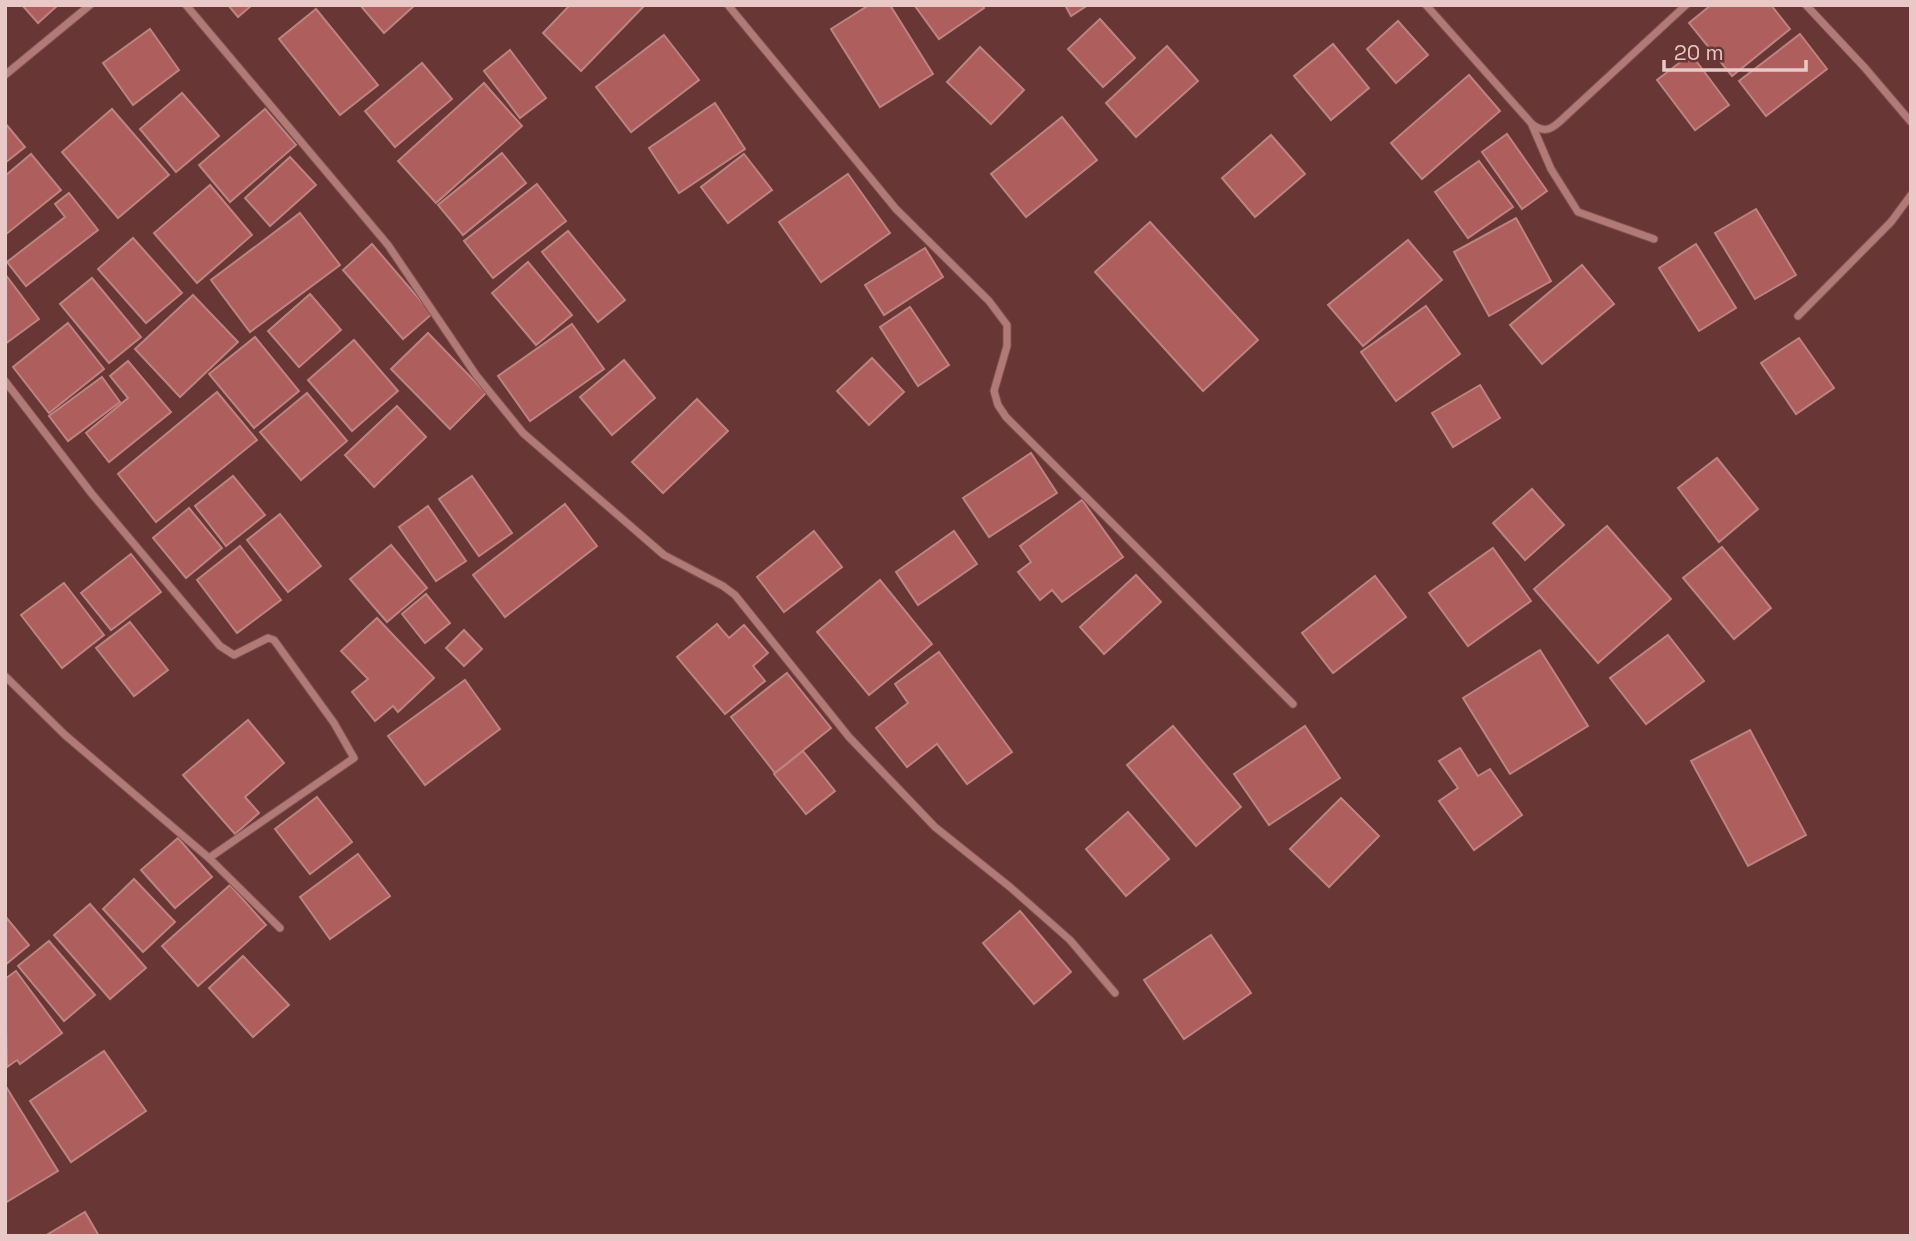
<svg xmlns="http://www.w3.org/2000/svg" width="1916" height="1241" font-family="'Space Grotesk',sans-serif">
<rect width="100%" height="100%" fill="#683635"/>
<!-- building -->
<g fill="#ae5e5c" stroke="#bd8380" stroke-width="2">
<polygon points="22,5 58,5 38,23"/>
<polygon points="228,5 252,5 238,17"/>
<polygon points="360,5 415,5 384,33"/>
<polygon points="570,5 645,5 581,71 543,33"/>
<polygon points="869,5 890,5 933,74 880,107 831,29"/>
<polygon points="982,5 984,8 939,39 915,6"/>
<polygon points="1065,5 1088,5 1071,16"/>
<polygon points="1711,5 1771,5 1790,29 1732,76 1689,23"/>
<polygon points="316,9 378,85 340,115 279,39"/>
<polygon points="1100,19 1135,58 1103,87 1068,49"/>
<polygon points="1398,21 1428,55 1396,83 1367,49"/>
<polygon points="150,29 179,70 133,105 103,63"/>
<polygon points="1800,34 1827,69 1766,116 1739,81"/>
<polygon points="664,35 699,80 631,132 596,87"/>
<polygon points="1333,44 1369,88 1331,120 1294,76"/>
<polygon points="1167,46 1198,81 1136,137 1106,103"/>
<polygon points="980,47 1024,90 991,124 947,82"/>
<polygon points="510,50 546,98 520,118 484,71"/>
<polygon points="1691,54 1729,105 1695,130 1657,80"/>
<polygon points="422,63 452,99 395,147 365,111"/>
<polygon points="1469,75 1500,111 1422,179 1391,143"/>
<polygon points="484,83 522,126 436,203 398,161"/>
<polygon points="182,93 219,136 176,172 140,129"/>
<polygon points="715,103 745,149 679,193 649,148"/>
<polygon points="112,109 169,175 118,218 62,152"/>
<polygon points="265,109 296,145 230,202 199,165"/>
<polygon points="1062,117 1097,160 1026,217 991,174"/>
<polygon points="5,123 25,147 5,163"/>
<polygon points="1507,134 1547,191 1522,209 1482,152"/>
<polygon points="1271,135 1305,174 1255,217 1222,178"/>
<polygon points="502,153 526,183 463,235 438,205"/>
<polygon points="31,154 61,190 5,235 5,176"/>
<polygon points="744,154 772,190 728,223 701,187"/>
<polygon points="290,157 316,185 270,226 245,198"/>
<polygon points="1479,161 1513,207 1468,238 1435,192"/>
<polygon points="848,174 890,233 821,282 779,222"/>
<polygon points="537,184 566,221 493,278 464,241"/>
<polygon points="210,185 252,235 197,283 154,233"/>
<polygon points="69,193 98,230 26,286 7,262 65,217 55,204"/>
<polygon points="1756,209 1796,275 1755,299 1715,233"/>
<polygon points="300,213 340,265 250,332 211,280"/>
<polygon points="1516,218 1551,281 1489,316 1454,252"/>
<polygon points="1150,222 1258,340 1203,391 1095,272"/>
<polygon points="568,231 625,300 598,322 542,252"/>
<polygon points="133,238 182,293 146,323 98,269"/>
<polygon points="1408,240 1442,280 1363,346 1328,305"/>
<polygon points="372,244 432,314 403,339 343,270"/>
<polygon points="1696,244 1736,308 1699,331 1659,268"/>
<polygon points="925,248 943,277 884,315 865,285"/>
<polygon points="528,262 572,315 536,345 492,293"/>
<polygon points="1582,265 1614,304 1542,364 1510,325"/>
<polygon points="5,274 39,319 5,344"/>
<polygon points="92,278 141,337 109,363 60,304"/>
<polygon points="310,294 341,330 299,367 268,331"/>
<polygon points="193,295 238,342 180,397 135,349"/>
<polygon points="1426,306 1460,354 1396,401 1361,352"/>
<polygon points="910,307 949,365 918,386 880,327"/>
<polygon points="68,323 104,369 49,413 13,367"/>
<polygon points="572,324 604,369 530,421 498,376"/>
<polygon points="428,333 486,393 450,429 391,369"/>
<polygon points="255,337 299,391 254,428 209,374"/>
<polygon points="1799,338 1834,388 1796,414 1761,363"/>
<polygon points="354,340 398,391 352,431 308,380"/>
<polygon points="872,358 904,392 869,425 837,391"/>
<polygon points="624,360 655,398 612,435 580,397"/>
<polygon points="128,361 171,412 109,462 86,433 128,398 110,376"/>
<polygon points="102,377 120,402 68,441 49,416"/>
<polygon points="1480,385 1500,418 1453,447 1432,413"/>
<polygon points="217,392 257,440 156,522 118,474"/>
<polygon points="307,393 347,441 301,480 260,432"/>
<polygon points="697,399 728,431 663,493 632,462"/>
<polygon points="397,406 426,437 374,487 345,455"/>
<polygon points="1031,453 1057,493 989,537 963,498"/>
<polygon points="1717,458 1758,509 1719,542 1678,488"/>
<polygon points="233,476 265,515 226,546 195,506"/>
<polygon points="472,476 512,533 479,556 439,499"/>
<polygon points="1532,489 1564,525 1525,560 1493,523"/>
<polygon points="1082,500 1123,557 1062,602 1052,590 1040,600 1018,572 1031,562 1020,546"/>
<polygon points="565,504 597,546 505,617 473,575"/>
<polygon points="428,506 466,561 436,581 399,527"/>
<polygon points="189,508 222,548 186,578 153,538"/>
<polygon points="280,514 321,566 288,592 247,540"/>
<polygon points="1607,526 1671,599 1598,663 1534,589"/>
<polygon points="814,531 842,567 784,612 757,577"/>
<polygon points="954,531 977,564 918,605 896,572"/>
<polygon points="391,545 427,588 387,622 350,579"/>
<polygon points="240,546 281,600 237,633 197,580"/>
<polygon points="1722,547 1771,608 1734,639 1683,578"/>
<polygon points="1493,548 1531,601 1468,646 1429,593"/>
<polygon points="131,554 161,592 111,630 81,593"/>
<polygon points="1136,575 1161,602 1104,654 1080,627"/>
<polygon points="1375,576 1406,617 1333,673 1302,633"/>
<polygon points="880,580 932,644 869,695 817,632"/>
<polygon points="64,583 104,635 62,668 21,615"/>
<polygon points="426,594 450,623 425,643 402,614"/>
<polygon points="377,618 434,678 398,712 393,706 375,721 352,692 368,679 341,651"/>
<polygon points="130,622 168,670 134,696 96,648"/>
<polygon points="717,624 729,638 744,625 768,653 753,666 765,681 725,714 677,657"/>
<polygon points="464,630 482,649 464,666 446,648"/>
<polygon points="1668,635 1704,681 1646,724 1610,678"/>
<polygon points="1540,650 1588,726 1510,774 1463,698"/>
<polygon points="939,652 1012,752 967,784 937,744 907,767 876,728 908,703 895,684"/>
<polygon points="787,673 831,728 775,773 731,717"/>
<polygon points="465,680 500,729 425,785 388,736"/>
<polygon points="248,720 284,763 245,797 259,813 235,834 183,775"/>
<polygon points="1173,726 1241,807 1196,846 1127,765"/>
<polygon points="1305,726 1340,778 1269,825 1234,774"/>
<polygon points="1750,730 1806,835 1748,866 1691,761"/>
<polygon points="1460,748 1478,776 1490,769 1522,815 1474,850 1439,801 1458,788 1439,761"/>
<polygon points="803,751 835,791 806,814 774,774"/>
<polygon points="317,797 352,842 310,874 275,829"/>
<polygon points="1341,798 1379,836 1329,887 1290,849"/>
<polygon points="1128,812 1169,859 1126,896 1086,849"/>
<polygon points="178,838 212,877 175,908 141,870"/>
<polygon points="358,854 390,896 330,939 300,897"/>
<polygon points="134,879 175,922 143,952 103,909"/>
<polygon points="230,885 266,925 198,986 162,946"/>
<polygon points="90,904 146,968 110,999 54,935"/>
<polygon points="1020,911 1071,972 1034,1004 983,943"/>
<polygon points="5,916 29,945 5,965"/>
<polygon points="1211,935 1251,993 1184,1039 1144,980"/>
<polygon points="49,941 95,995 64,1021 18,966"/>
<polygon points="243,956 289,1005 253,1037 209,988"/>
<polygon points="16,971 62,1033 20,1064 17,1060 7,1067 5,979"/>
<polygon points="104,1051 146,1111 71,1162 30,1101"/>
<polygon points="5,1085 58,1171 5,1203"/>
<polygon points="85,1212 99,1236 45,1236"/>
</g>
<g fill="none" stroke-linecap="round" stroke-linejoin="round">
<defs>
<g id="minor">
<polyline points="186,5 388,245 476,375 523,433 664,555 723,586 735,595 849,737 935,827 1010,887 1070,940 1115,993"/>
<polyline points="728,5 896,209 989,301 1007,325 1007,346 994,391 998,405 1006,417 1293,704"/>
<path d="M1426,5L1532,124C1548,137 1557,124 1569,113L1686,5"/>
<polyline points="1806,5 1865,68 1911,122"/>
<polyline points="5,75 90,5"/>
<polyline points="1532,125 1551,169 1578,212 1654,239"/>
<polyline points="1798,316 1891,222 1911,195"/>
<polyline points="5,381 92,494 220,646 234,655 268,638 274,640 334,723 354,758 209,858"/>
<polyline points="5,676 65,735 209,858 280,928"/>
</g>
</defs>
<!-- minor casing -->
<use href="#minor" stroke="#7e5353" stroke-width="9"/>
<!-- minor -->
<use href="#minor" stroke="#b27a77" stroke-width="7"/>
</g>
<!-- border -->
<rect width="1916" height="1241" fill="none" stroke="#e9c9c7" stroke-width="14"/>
<!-- scale -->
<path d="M1664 60v10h142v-10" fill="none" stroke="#e9c9c7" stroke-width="3.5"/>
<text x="1674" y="60" font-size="21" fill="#e9c9c7" stroke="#683635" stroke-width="5" paint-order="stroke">20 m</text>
</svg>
